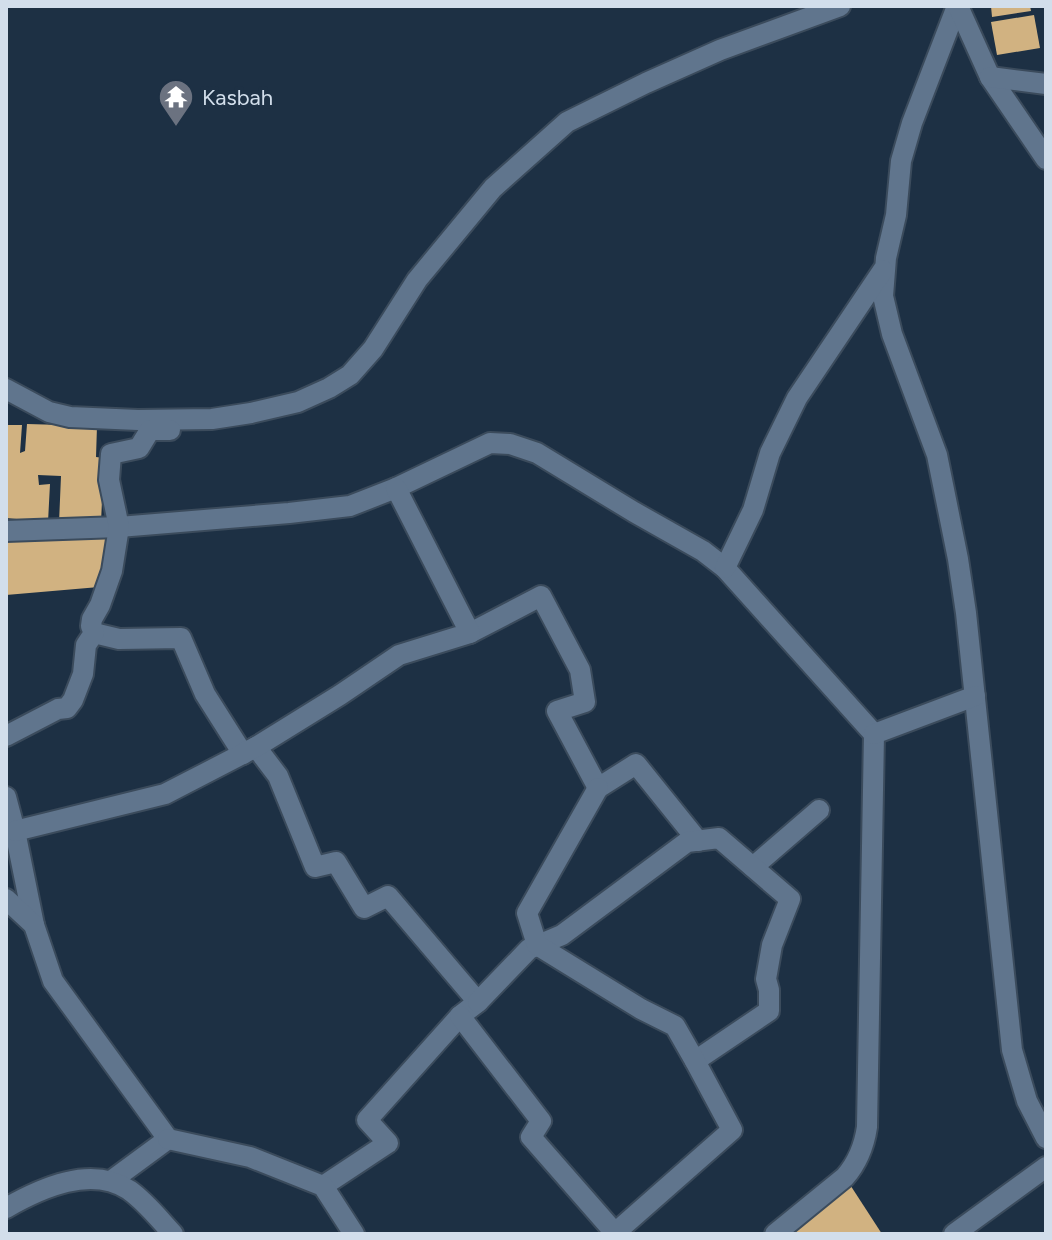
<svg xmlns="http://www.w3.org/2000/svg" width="1052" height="1240" font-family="Figtree,sans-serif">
<rect width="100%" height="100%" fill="#1d3044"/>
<!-- building -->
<g fill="#d1b281">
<polygon points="991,6 1030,6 1031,11 992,17"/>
<polygon points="1034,15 1040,48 997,55 991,22"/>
<polygon points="27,424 97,426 96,457 104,458 101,522 59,523 61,476 38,475 39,485 50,484 48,522 6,518 6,425 22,425 20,453 25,451"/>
<polygon points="114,532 99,587 6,595 6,537"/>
<polygon points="845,1177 882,1234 766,1234"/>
</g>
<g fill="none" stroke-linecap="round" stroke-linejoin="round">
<defs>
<g id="street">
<polyline points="957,6 912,123 901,161 896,215 886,258 883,296 892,334 937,455 958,559 966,613 1012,1050 1027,1101 1046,1138"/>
<polyline points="958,6 990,77 1046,159"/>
<polyline points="990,77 1046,84"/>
<polyline points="6,389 49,412 70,417 138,420 212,419 251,413 298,402 329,388 350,375 373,349 417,280 493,188 567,122 646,83 720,50 840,6"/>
<path d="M6,531L119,527L289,513L350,506L396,488L490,443L510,444L537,453L634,512L703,551L725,568L874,734L867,1127C864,1147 858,1162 845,1177L775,1234"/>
<polyline points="725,568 753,510 770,453 797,398 883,270"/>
<polyline points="94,633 119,639 181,638 205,694 243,754"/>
<polyline points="470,633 541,596 580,670 585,702 557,711 598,788 636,764 698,841"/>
<polyline points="874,734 975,696"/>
<polyline points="6,736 58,709 67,708 73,700 83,674 86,645 94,633 91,626 92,619 100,605 112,571 119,527 109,480 111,454 139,448 150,430 170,430"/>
<polyline points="256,747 278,776 315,867 336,862 364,908 388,896 478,1002 460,1016 367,1120 388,1143 323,1186"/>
<polyline points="6,797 15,831 34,925"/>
<polyline points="15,831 165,794 256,747 340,695 399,655 470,633 396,488"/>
<polyline points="753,867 819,810"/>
<polyline points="6,899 34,925 53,981 168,1139 111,1181"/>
<polyline points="478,1002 529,949 562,935 687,842 719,838 790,899 772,945 766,979 769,990 769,1011 695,1061"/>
<polyline points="460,1016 541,1121 531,1137 615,1233 732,1130 695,1061 675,1026 641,1009 537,945 527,913 598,788"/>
<polyline points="168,1139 250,1157 323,1186 354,1234"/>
<path d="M6,1208C41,1188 91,1165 129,1190C146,1202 159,1219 173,1234"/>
<polyline points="954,1234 1046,1167"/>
</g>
</defs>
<!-- street casing -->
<use href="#street" stroke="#3b4b5c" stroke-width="24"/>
<!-- street -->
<use href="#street" stroke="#60758d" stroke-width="20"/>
</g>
<!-- icons -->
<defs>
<symbol id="temple-pin" viewBox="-11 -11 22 30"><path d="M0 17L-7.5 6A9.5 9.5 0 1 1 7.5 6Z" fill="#6b7280" stroke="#1d3044"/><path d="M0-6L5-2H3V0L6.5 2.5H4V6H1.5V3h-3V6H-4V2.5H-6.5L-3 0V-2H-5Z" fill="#fff"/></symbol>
</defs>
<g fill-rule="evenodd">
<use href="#temple-pin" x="156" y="77" width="40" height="54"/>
</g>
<g text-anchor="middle" stroke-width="8" stroke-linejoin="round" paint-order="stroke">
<!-- poi labels -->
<g font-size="22" fill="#d2deeb" stroke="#1d3044" text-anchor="start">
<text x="202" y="105">Kasbah</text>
</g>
</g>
<!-- border -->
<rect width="1052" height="1240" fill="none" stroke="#d2deeb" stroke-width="16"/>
</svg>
